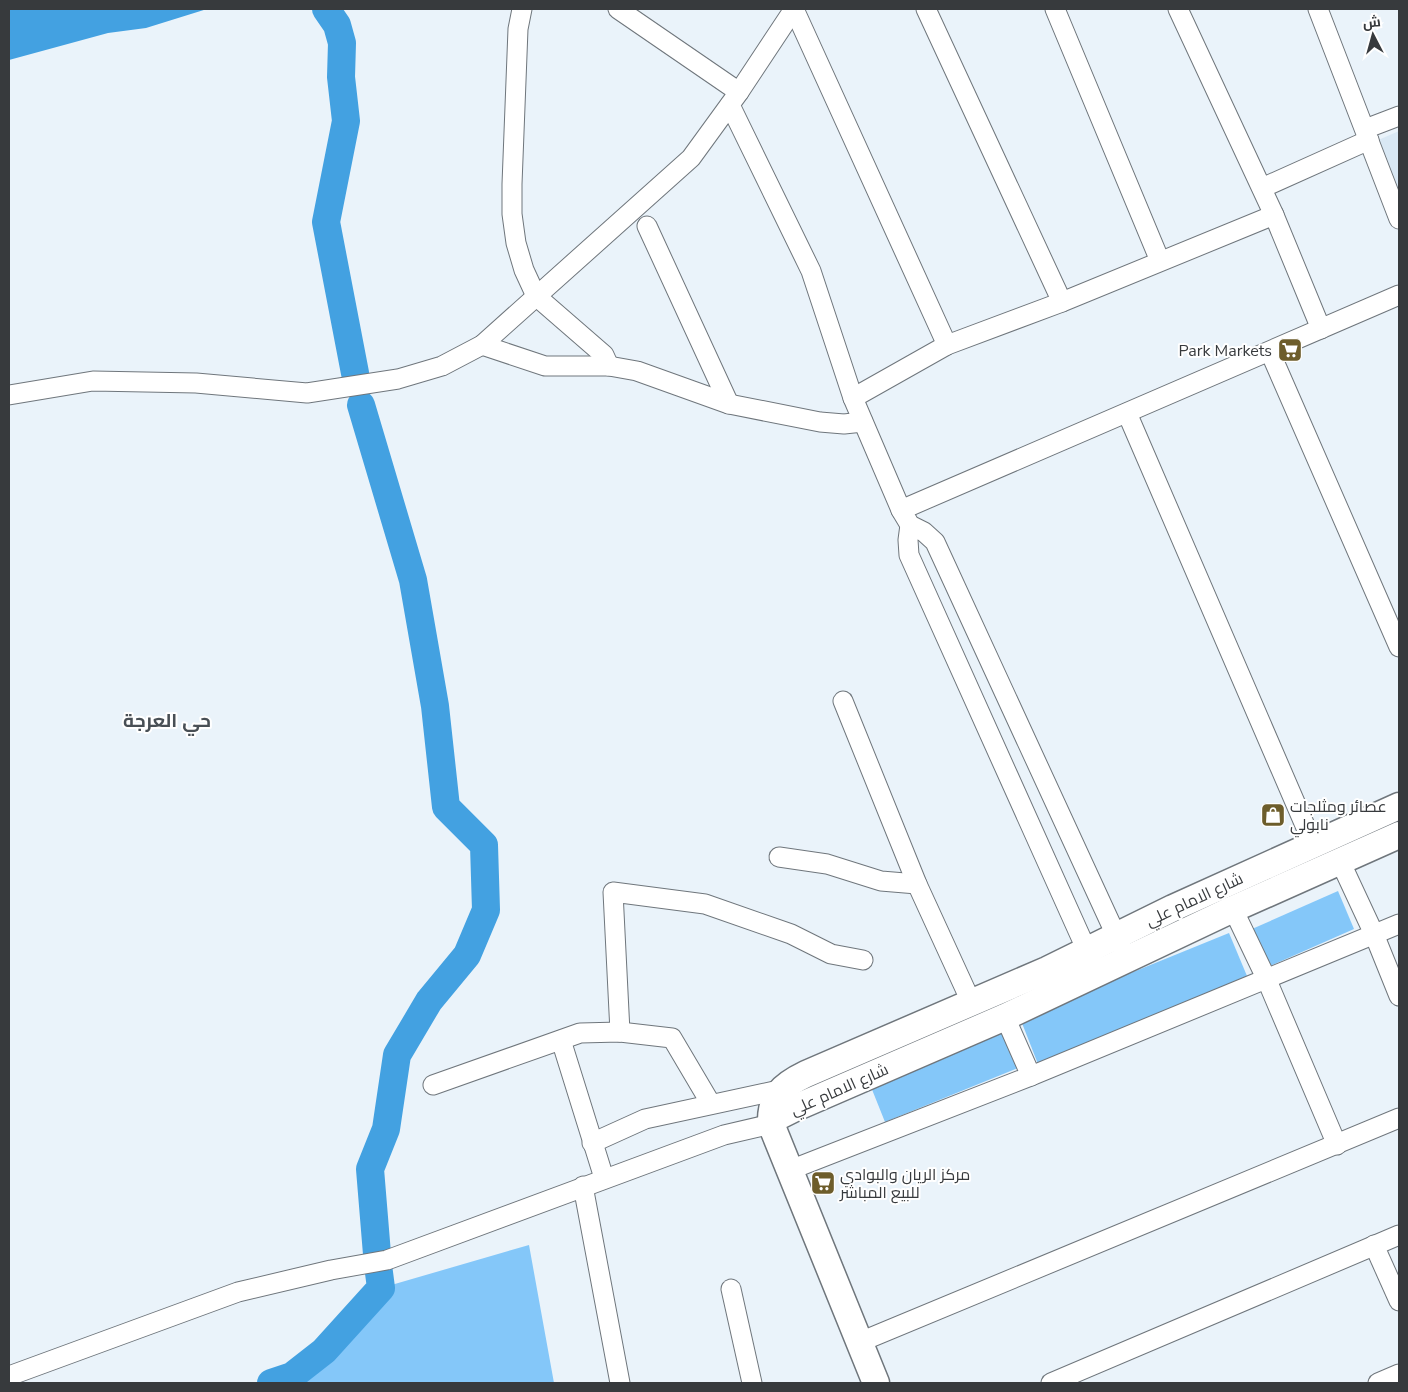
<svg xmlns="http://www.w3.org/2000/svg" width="1408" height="1392" font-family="'Nunito Sans',Cairo,sans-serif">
<rect width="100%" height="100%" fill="#eaf3fa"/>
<!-- built -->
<polygon fill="#d9e8f4" points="1399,131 1399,198 1376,141"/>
<!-- green -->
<g fill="#84c7f9">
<polygon points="1338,891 1354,929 1270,966 1252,929"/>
<polygon points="1229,933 1247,976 1038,1064 1020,1018"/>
<polygon points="1000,1029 1018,1068 885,1122 869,1082"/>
<polygon points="529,1245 554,1383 271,1383 292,1376 324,1351 381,1288"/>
</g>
<!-- water -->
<polygon fill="#43a1e1" points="9,9 207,9 146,28 108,33 9,60"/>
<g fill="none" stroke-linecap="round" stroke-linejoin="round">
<!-- river -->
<g stroke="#43a1e1" stroke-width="28">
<polyline points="326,9 337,25 342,43 341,77 346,121 326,222 355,373"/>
<polyline points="361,405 413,580 435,706 446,807 484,845 486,910 467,955 429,1001 397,1055 386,1129 370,1169 377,1254"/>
<polyline points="271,1383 292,1376 324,1351 381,1288 378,1265"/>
</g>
<defs>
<g id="street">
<polyline points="522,9 518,29 512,184 512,214 516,243 524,270 536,296 604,355 609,366"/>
<polyline points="618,9 739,92"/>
<polyline points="794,9 947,345"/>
<polyline points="926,9 1062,302"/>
<polyline points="1055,9 1160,261"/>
<polyline points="1178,9 1274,215 1321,329"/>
<polyline points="1318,9 1399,219"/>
<polyline points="730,105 811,271 853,398 901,510 910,525 924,532 935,542 1121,946"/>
<polyline points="1365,129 1399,116"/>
<polyline points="1262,188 1369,140"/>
<polyline points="647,226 729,404"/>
<polyline points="482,345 545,366 609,366 637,371 729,404 820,422 844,424 863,422"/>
<polyline points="1270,352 1399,647"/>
<polyline points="9,395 93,381 196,383 307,393 398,379 442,366 482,345 691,158 739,92 794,9"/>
<polyline points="853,398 947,345 1062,302 1274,215"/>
<polyline points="1127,413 1313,844"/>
<polyline points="901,510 1399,295"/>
<polyline points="910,525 908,540 909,555 1092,962"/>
<polyline points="843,701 917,884 972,1004"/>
<polyline points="779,857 827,864 881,881 917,884"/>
<polyline points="1340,861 1374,934 1399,996"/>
<polyline points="1233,909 1266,978 1337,1145"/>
<polyline points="1005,1017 1031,1076"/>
<polyline points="620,1032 613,892 705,904 791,934 831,954 863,960"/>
<polyline points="561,1040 604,1178"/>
<polyline points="433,1085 580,1033 620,1032 672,1038 711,1104"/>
<polyline points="592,1143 645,1119 779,1090"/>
<polyline points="790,1170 1031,1076 1399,924"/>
<polyline points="583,1186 620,1383"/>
<polyline points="1374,1245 1399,1301"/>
<polyline points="731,1289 752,1383"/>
<polyline points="860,1342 1399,1118"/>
<polyline points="9,1376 238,1292 331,1270 387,1260 724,1135 771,1124"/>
<polyline points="1051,1383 1399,1235"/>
<polyline points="1378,1383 1399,1374"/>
</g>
<g id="secondary">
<polyline points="771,1124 779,1116 795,1108 1005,1017 1233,909 1399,835"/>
<path d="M876,1383L771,1124C770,1096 783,1085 806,1074L1047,970L1173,908L1399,806"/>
</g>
</defs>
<!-- street casing -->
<use href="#street" stroke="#6f767c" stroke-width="21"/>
<!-- secondary casing -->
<use href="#secondary" stroke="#6f767c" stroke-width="29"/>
<!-- street -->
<use href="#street" stroke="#fff" stroke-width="19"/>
<!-- secondary -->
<use href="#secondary" stroke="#fff" stroke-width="26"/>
</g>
<!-- icons -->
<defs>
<symbol id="supermarket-square" viewBox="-11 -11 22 22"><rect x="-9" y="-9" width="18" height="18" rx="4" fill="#6d5d2b" stroke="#fff"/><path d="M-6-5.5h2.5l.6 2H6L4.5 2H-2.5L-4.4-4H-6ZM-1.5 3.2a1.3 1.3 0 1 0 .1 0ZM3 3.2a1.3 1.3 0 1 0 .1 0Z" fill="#fff"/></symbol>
<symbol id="shop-square" viewBox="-11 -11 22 22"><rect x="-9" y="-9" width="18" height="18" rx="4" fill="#6d5d2b" stroke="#fff"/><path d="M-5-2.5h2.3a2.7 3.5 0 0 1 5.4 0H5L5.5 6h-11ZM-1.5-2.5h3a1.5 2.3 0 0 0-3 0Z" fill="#fff"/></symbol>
</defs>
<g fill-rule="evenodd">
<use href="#supermarket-square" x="1276" y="336" width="28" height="28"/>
<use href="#shop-square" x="1259" y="801" width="28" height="28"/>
<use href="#supermarket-square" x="809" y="1169" width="28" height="28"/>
</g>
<g text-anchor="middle" stroke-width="4" stroke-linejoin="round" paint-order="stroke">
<!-- poi labels -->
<g font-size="16" fill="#373a3d" stroke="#fff" text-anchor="start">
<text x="1272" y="356" text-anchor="end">Park Markets</text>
<text x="1290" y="812">عصائر ومثلجات<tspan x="1290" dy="18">نابولي</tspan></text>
<text x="840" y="1180">مركز الريان والبوادي<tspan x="840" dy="18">للبيع المباشر</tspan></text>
</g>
<!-- street labels -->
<g font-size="16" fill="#373a3d" stroke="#fff">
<text transform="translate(1194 899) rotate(-25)" y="6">شارع الامام علي</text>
<text transform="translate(839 1089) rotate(-24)" y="6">شارع الامام علي</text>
</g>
<!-- quarter labels -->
<g font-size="19" font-weight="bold" fill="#484f55" stroke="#fff">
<text x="167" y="727">حي العرجة</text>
</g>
</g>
<!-- border -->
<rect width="1408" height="1392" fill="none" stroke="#373a3d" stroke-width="20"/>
<!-- north arrow -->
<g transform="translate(1373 35) rotate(354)" stroke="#ffffff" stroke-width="4" paint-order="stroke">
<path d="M0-4L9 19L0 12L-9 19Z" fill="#373a3d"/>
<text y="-8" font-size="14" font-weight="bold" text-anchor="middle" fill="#373a3d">ش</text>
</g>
</svg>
